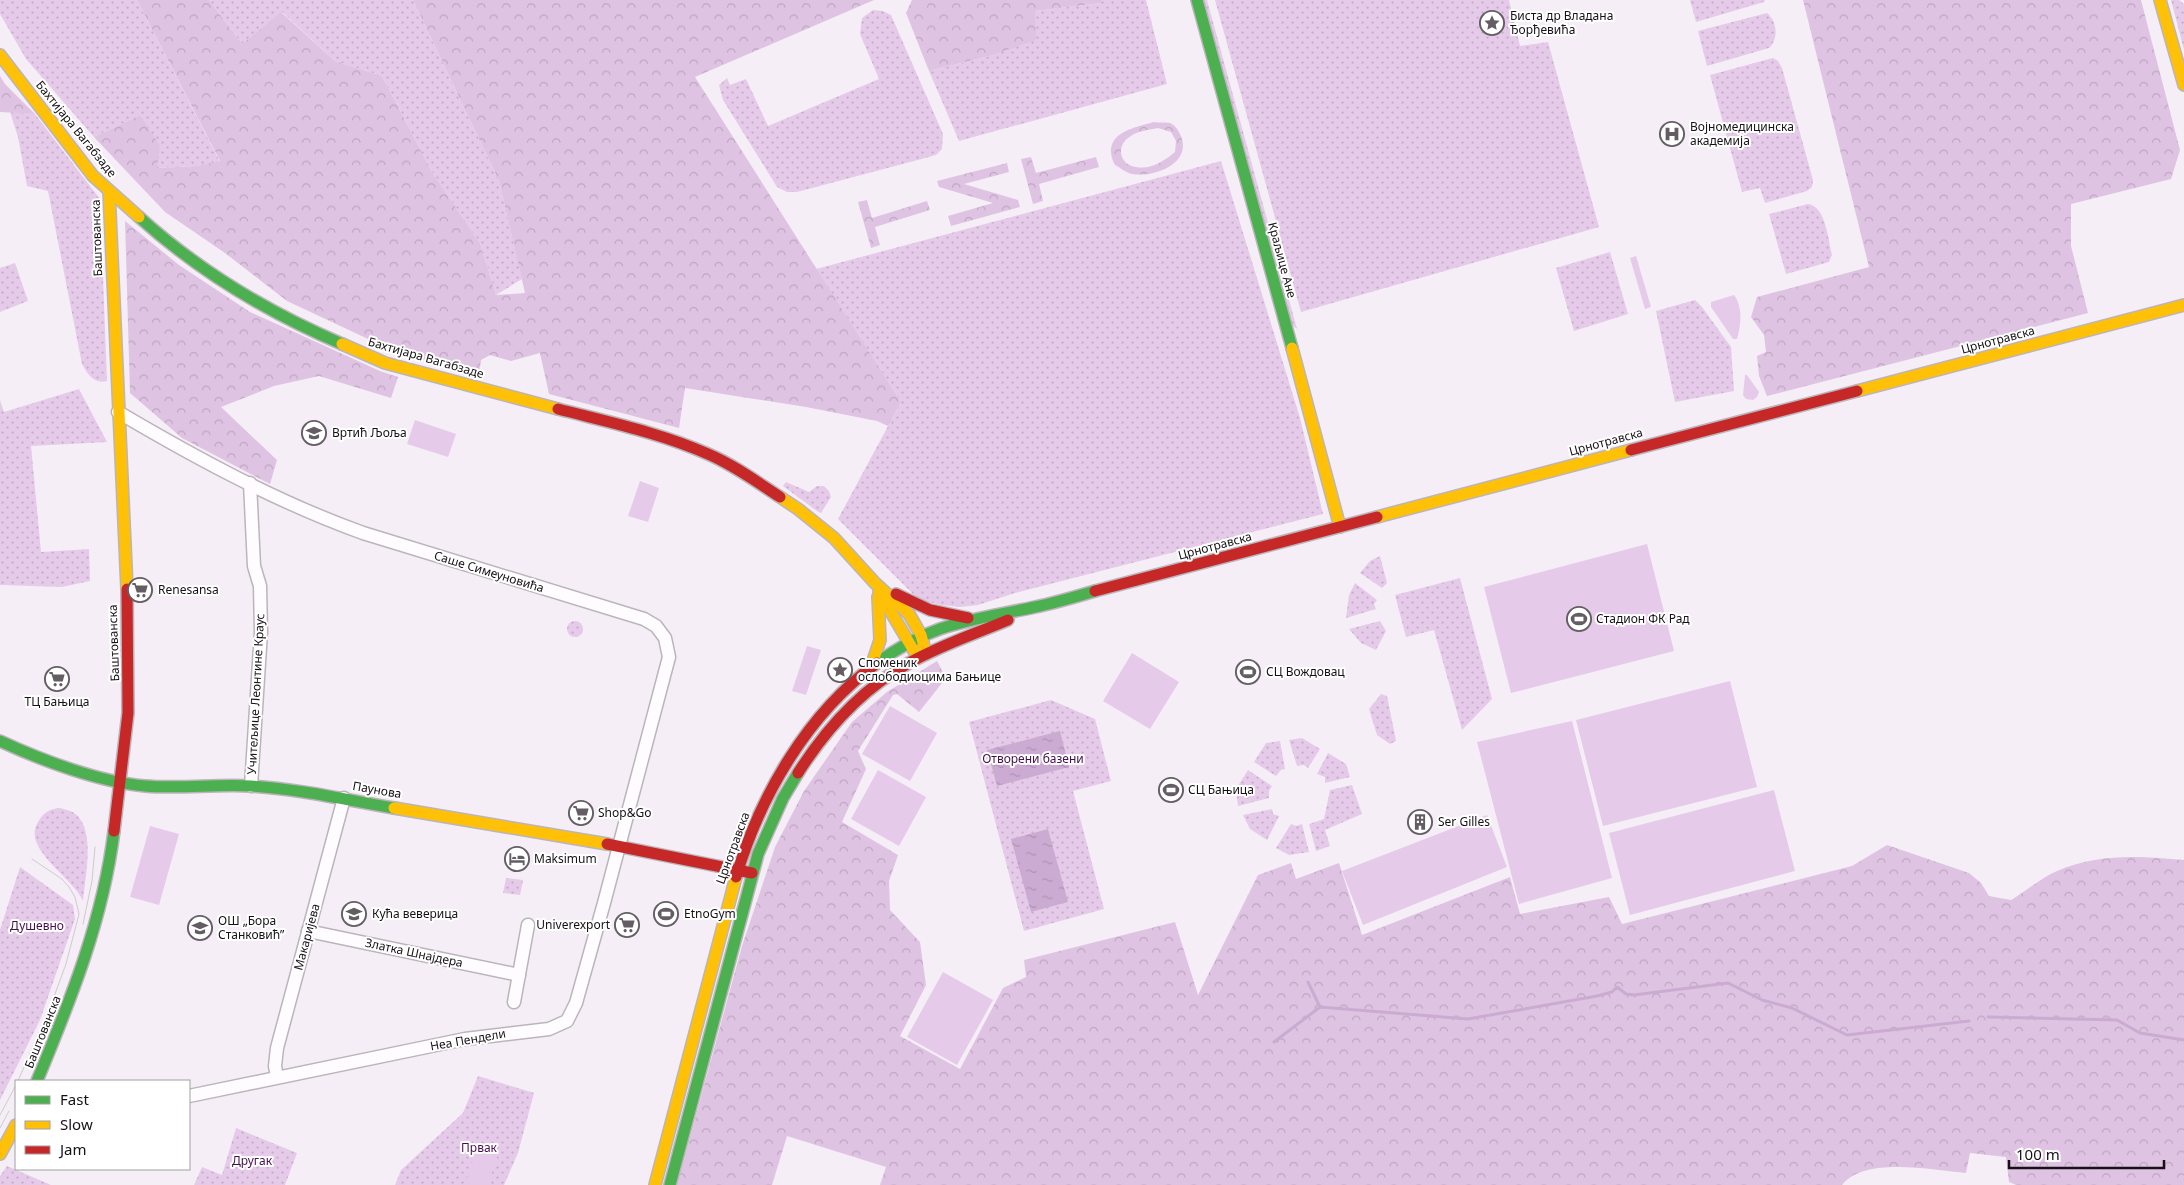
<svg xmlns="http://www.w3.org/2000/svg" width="2184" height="1185" font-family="'Noto Sans',sans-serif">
<defs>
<pattern id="grass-dots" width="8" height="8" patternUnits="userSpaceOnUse" patternTransform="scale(1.25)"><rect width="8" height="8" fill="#e5cbe9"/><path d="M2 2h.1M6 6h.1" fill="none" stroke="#c4adc7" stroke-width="1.8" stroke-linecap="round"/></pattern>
<pattern id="forest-crowns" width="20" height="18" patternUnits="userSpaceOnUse" patternTransform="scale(1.25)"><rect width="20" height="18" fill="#dfc3e3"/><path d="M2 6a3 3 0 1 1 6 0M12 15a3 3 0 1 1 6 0" fill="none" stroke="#bfa6c2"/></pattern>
<pattern id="water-ripples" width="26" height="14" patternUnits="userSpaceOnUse" patternTransform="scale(1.25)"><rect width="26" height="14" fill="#ccabd2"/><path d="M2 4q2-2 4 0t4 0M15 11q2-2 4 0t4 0" fill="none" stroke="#ae92b4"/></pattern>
</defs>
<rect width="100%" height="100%" fill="#f5eef6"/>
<!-- grass -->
<g fill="url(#grass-dots)">
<polygon points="0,0 137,0 220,162 197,166 156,168 140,115 94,137 26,59 0,14"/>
<polygon points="209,0 413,0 499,181 522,279 496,295 480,243 432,172 382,76 335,61 282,12 242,44"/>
<polygon points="1101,0 1146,0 1167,84 959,141 929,71 989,56 1035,11 1101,3"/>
<polygon points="1202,0 1207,0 1297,329 1291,324"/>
<polygon points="1215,0 1509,0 1520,46 1548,42 1599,227 1301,312"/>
<polygon points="1690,0 1765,0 1764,2 1696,22"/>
<polygon points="2171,0 2179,0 2184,4 2184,50"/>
<polygon points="873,10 883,11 891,15 943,134 942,149 936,155 929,157 797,192 787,192 777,187 723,100 719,85 727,78 730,85 746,79 768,126 879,79 860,34 862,18"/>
<path d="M1767,13C1777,21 1779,39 1769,48L1707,66L1698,31Z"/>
<polygon points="1773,58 1778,61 1782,68 1813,180 1812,187 1807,191 1765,203 1760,188 1742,192 1710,75"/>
<path d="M10,112L35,114L100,199L107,381C94,384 88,375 82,364L48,191L27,186L18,137Z"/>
<polygon points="1221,161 1300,418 1323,514 1015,593 978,605 960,607 941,605 918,599 838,519 901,402 816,269"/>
<path d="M1808,204C1826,206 1828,240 1832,255L1829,262L1786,274L1769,214Z"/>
<polygon points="1610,252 1628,314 1574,331 1556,268"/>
<polygon points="15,263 28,301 0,312 0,268"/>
<polygon points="1695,300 1702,307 1731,347 1734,391 1675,402 1656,311"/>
<polygon points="79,389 107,442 31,446 41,552 89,549 90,581 62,587 0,585 0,400 4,412"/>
<polygon points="786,482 809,492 817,486 824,486 829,491 831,497 821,513 817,511 783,486"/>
<polygon points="1380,556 1387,583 1382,588 1360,573 1370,561"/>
<polygon points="1460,578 1492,699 1462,730 1434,630 1406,637 1395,595"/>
<polygon points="1355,583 1377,600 1374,604 1376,609 1346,618 1349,595"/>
<polygon points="1380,621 1386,631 1376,650 1361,643 1349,629"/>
<circle cx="575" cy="629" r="8"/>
<polygon points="1381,694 1387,696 1396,741 1390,744 1377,735 1369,709"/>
<polygon points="1051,700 1095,719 1111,781 1073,791 1104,909 1024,931 969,722"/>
<polygon points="1302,738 1320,749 1308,768 1304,765 1297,766 1289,740"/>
<polygon points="1280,741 1285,769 1281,770 1276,776 1254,762 1266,743"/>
<polygon points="1328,753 1346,764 1350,777 1325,783 1325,777 1317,774"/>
<polygon points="1248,770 1272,786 1269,791 1269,798 1238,806 1236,789"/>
<polygon points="1352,785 1362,814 1325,830 1330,846 1316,851 1309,824 1324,819 1330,790"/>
<path d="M60,808C67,810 75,811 80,819C94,838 85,879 83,901C74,878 21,849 38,822C44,812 49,809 60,808Z"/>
<polygon points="1272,809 1273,814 1279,816 1267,840 1250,829 1243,815"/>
<polygon points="1291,824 1296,826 1302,824 1309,852 1289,855 1276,848"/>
<polygon points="20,867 73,905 75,919 40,1020 0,1100 0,930"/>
<polygon points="506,878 523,880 520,895 503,893"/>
<polygon points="478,1076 534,1093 518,1153 504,1185 395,1185 401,1170 463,1113"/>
<polygon points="236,1128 297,1153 285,1185 194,1185 202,1167 222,1175"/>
<polygon points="7,1166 51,1185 0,1185 0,1176"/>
</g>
<!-- forest -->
<g fill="url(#forest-crowns)" fill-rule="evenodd">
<polygon points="137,0 209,0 242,44 281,12 335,61 382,76 432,172 480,243 496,295 525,293 499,181 413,0 874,0 695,77 901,402 888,426 877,421 806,407 685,388 679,428 549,394 540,353 511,361 490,355 481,360 479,374 433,363 383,346 287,301 225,253 165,212 94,137 140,115 160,146 157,168 197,166 220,161"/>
<polygon points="912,0 1101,0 1101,3 1035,11 1036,40 989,56 929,71 906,13"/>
<polygon points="1803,0 2141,0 2180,150 2171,179 2071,204 2071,246 2088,313 1767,396 1759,376 1757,356 1766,352 1764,335 1751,317 1757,297 1869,267"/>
<polygon points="0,76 5,84 35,114 0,112"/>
<path d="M1154,122C1159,123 1165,122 1170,123C1175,125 1178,130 1180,134C1194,162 1156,178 1132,174C1126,173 1121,168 1115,165C1100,134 1132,128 1154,122ZM1158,128L1171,132L1176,141L1175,152C1164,161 1151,170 1136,167C1120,165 1116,147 1128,138C1136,131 1148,130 1158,128Z"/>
<polygon points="1031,157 1036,173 1096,157 1099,167 1039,184 1043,201 1033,204 1021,159"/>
<polygon points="1007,163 1009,172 964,184 1018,200 1020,207 951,226 948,216 993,203 939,187 937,181"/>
<polygon points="867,200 872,218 927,201 930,210 875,227 880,245 871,248 858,202"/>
<polygon points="125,221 179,265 250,312 380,371 398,377 391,398 319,376 274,386 221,407 277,460 270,484 182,438 130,393"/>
<path d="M937,661L946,678L919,712L897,694L893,695L858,751L866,769L842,822L898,855L889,881L890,910L920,942L926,985L900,1036L960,1069L1003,988L1026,977L1024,960L1175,922L1198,995L1258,875L1291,863L1296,879L1339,863L1362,935L1510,877L1520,914L1609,897L1622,924L1852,866L1887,845L1969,873L1981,883L1989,896L2011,900C2026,891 2041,878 2057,871C2099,853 2141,856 2184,860V1185H2016L2009,1182L2006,1157L1970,1153L1966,1173C1933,1170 1864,1156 1842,1185H880L886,1167L787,1136L772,1185H677L742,946L775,847L804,791L852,722L887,692Z"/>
</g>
<!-- garden -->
<g fill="#e5cbe9">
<polygon points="1636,256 1651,307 1645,309 1630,258"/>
<path d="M1734,295C1743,307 1741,325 1737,339H1733L1711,307V302Z"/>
<polygon points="1745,375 1747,375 1759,392 1757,397 1753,400 1746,399 1743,395"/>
<polygon points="415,420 456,434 448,457 407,444"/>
<polygon points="640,481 659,488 648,522 628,516"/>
<polygon points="1647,544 1674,651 1511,693 1484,587"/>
<polygon points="807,646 821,650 806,695 792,691"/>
<polygon points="1132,653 1179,682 1150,729 1103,701"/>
<polygon points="1730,681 1757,787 1603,826 1576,720"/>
<polygon points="890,706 937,733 910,781 862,754"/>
<polygon points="1572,721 1612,878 1519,904 1477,742"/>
<polygon points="878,770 926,797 899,846 851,819"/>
<polygon points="1774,790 1795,871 1630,915 1609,833"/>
<polygon points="1487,815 1507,867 1363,925 1342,871"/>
<polygon points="150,826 179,834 159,905 130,897"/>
<polygon points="943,972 993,1000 957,1065 907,1037"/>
<polygon points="477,1147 498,1154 488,1185 465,1185"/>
</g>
<!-- water -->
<g fill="url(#water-ripples)">
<polygon points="1060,731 1069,767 997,786 987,750"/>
<polygon points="1048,829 1068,902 1031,912 1011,839"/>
</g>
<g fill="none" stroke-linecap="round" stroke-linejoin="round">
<!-- stream -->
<g stroke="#ccabd2" stroke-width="3">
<polyline points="1308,982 1320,1007"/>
<polyline points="1988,1017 2117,1020 2140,1033 2184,1040"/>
<polyline points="1274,1042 1320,1007 1468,1019 1597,996 1612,992 1617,987 1626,994 1634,995 1728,983 1762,1000 1792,1008 1847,1035 1969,1021"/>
</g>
<defs>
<g id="street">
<path d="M118,412C196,458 277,502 363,533L644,619L656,626L665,638L669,657L604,903L576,1003L567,1021L549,1029L465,1039L189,1096"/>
<polyline points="250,483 254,566 260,586 261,632 251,786"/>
<polyline points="308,931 519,975"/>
<polyline points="514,1002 528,925"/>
<polyline points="277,1077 275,1066 277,1048 344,798"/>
</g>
<g id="fast">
<polyline points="1197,0 1292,348"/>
<path d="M139,217C199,271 269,313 342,344"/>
<path d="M877,663C933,622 970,621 1035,607C1055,603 1075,597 1095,591"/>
<path d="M0,741C41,760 99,782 145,786C180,789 216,784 251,786C299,789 347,800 394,808"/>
<path d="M37,1081C71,999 103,920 114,831"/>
<polyline points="670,1185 758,854 783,798 798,773"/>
</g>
<g id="slow">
<polyline points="2160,0 2184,85"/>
<polyline points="0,55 93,176 139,217"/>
<polyline points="109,191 127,589"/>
<polyline points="342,344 385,363 558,409"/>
<polyline points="1292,348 1340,527"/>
<polyline points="1857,391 2184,305"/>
<polyline points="780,497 798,509 834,538 875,583 909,614 921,635 926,654"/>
<polyline points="1377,517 1631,450"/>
<polyline points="879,592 914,651"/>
<polyline points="871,667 880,640 878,597"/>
<polyline points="394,808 607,844"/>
<polyline points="0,1154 16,1125"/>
<polyline points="655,1185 736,877"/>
</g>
<g id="jam">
<path d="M558,409C608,422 661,433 708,454C734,465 757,482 780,497"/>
<polyline points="1631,450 1857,391"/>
<polyline points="1095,591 1377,517"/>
<polyline points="896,594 930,610 968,618"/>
<path d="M798,773C826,729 863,688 909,663C941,645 975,634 1008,620"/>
<polyline points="114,831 128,713 127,589"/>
<polyline points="607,844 752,873"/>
<path d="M736,877C760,796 807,714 877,663"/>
</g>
</defs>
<!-- street casing -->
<use href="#street" stroke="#bbb5bb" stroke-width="15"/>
<!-- fast casing -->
<use href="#fast" stroke="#bbb5bb" stroke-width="14"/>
<!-- slow casing -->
<use href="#slow" stroke="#bbb5bb" stroke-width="14"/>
<!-- jam casing -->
<use href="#jam" stroke="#bbb5bb" stroke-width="14"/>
<!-- street -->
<use href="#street" stroke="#fefcfe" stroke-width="12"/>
<!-- fast -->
<use href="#fast" stroke="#4caf50" stroke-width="11"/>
<!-- slow -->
<use href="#slow" stroke="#ffc107" stroke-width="11"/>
<!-- jam -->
<use href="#jam" stroke="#c62828" stroke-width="11"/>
<!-- tram -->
<g stroke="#cecbce" stroke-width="1">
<polyline points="83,924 92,881 95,847"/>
<polyline points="18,1081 52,1002 66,964 79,914 75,897 69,887 62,879 32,859"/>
<polyline points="0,1115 16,1085"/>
<polyline points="0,1128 9,1111"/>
</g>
</g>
<!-- icons -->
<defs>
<symbol id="sight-ring" viewBox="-11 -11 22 22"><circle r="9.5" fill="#fff" stroke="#645e64" stroke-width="1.5"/><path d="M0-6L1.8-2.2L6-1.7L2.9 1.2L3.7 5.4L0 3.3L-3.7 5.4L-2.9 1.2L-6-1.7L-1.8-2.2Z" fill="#645e64"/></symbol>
<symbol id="hospital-ring" viewBox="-11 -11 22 22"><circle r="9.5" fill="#fff" stroke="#645e64" stroke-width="1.5"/><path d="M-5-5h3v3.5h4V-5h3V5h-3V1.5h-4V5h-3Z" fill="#645e64"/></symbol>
<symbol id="school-ring" viewBox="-11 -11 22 22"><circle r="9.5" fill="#fff" stroke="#645e64" stroke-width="1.5"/><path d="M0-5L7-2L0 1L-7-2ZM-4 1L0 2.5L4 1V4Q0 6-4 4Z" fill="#645e64"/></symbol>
<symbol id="supermarket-ring" viewBox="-11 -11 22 22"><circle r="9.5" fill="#fff" stroke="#645e64" stroke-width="1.5"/><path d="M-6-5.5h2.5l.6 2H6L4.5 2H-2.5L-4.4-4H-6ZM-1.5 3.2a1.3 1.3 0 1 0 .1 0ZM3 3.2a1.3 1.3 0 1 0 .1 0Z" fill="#645e64"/></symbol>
<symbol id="stadium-ring" viewBox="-11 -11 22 22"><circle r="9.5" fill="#fff" stroke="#645e64" stroke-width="1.5"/><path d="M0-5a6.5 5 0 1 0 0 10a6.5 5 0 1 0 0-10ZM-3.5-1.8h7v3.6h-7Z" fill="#645e64"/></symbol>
<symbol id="building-ring" viewBox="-11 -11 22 22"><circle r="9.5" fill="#fff" stroke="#645e64" stroke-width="1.5"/><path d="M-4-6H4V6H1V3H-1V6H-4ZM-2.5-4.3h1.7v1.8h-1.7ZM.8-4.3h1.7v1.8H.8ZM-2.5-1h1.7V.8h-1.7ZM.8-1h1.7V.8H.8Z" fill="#645e64"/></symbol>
<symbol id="hotel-ring" viewBox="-11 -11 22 22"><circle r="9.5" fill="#fff" stroke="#645e64" stroke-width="1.5"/><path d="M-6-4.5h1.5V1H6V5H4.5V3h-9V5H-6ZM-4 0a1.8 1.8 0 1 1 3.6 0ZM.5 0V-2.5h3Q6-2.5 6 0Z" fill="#645e64"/></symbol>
</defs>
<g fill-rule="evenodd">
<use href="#sight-ring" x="1478" y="9" width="28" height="28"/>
<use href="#hospital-ring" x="1658" y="120" width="28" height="28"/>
<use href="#school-ring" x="300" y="419" width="28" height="28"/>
<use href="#supermarket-ring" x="126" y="576" width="28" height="28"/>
<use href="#stadium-ring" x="1565" y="605" width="28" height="28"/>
<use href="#sight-ring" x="826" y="656" width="28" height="28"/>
<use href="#stadium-ring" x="1234" y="658" width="28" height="28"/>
<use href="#supermarket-ring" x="43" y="665" width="28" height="28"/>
<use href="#stadium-ring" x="1157" y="776" width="28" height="28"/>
<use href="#supermarket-ring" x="567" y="799" width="28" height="28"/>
<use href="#building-ring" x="1406" y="808" width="28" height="28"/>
<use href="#hotel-ring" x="503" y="845" width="28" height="28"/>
<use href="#school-ring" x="340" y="900" width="28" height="28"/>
<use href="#stadium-ring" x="652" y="900" width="28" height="28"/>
<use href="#supermarket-ring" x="613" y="911" width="28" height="28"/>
<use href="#school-ring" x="186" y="914" width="28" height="28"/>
</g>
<g text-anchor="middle" stroke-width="4" stroke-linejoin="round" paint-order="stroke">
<!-- poi labels -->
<g font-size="12" fill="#161116" stroke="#fff" text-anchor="start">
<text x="1510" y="20">Биста др Владана<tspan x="1510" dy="14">Ђорђевића</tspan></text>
<text x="1690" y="131">Војномедицинска<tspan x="1690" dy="14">академија</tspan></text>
<text x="332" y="437">Вртић Љоља</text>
<text x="158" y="594">Renesansa</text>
<text x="1596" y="623">Стадион ФК Рад</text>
<text x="858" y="667">Споменик<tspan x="858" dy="14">ослободиоцима Бањице</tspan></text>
<text x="1266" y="676">СЦ Вождовац</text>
<text x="57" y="706" text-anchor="middle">ТЦ Бањица</text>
<text x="1188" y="794">СЦ Бањица</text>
<text x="598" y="817">Shop&amp;Go</text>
<text x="1438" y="826">Ser Gilles</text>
<text x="534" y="863">Maksimum</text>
<text x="372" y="918">Кућа веверица</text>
<text x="684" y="918">EtnoGym</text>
<text x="218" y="925">ОШ „Бора<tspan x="218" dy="14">Станковић”</tspan></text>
<text x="610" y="929" text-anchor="end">Univerexport</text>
</g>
<!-- street labels -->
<g font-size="12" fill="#161116" stroke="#fff">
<text transform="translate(76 129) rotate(51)" y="4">Бахтијара Вагабзаде</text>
<text transform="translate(97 238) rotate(-92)" y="4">Баштованска</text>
<text transform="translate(1282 260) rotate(75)" y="4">Краљице Ане</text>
<text transform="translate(1998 340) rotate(-15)" y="4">Црнотравска</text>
<text transform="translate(426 358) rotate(16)" y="4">Бахтијара Вагабзаде</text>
<text transform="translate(1606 442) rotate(-15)" y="4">Црнотравска</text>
<text transform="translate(1215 546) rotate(-15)" y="4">Црнотравска</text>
<text transform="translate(489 572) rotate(17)" y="4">Саше Симеуновића</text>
<text transform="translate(114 643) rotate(-92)" y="4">Баштованска</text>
<text transform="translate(256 694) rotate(-87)" y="4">Учитељице Леонтине Краус</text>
<text transform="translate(377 790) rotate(10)" y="4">Паунова</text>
<text transform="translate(733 848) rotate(-70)" y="4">Црнотравска</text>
<text transform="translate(307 937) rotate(-75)" y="4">Макаријева</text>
<text transform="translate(414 953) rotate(12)" y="4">Златка Шнајдера</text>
<text transform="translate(43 1032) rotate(-68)" y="4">Баштованска</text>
<text transform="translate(468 1040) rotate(-10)" y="4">Неа Пендели</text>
</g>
<!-- park labels -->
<g font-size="12" fill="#450e4e" stroke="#fff">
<text x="1033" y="763">Отворени базени</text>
<text x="37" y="930">Душевно</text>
<text x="479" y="1152">Првак</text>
<text x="252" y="1165">Другак</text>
</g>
</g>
<!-- legend -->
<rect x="15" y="1080" width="175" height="90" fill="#ffffff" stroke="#a2a0a2"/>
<rect x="25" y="1096" width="25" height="8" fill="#4caf50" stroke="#a2a0a2"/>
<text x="60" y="1105" font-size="15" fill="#161116">Fast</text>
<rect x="25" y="1121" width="25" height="8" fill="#ffc107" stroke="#a2a0a2"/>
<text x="60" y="1130" font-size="15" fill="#161116">Slow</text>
<rect x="25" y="1146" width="25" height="8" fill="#c62828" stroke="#a2a0a2"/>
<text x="60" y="1155" font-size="15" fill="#161116">Jam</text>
<!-- scale -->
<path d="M2009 1160v8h155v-8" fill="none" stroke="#161116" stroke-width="2.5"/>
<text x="2016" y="1160" font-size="15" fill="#161116" stroke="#ffffff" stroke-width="4" paint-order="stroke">100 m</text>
</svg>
